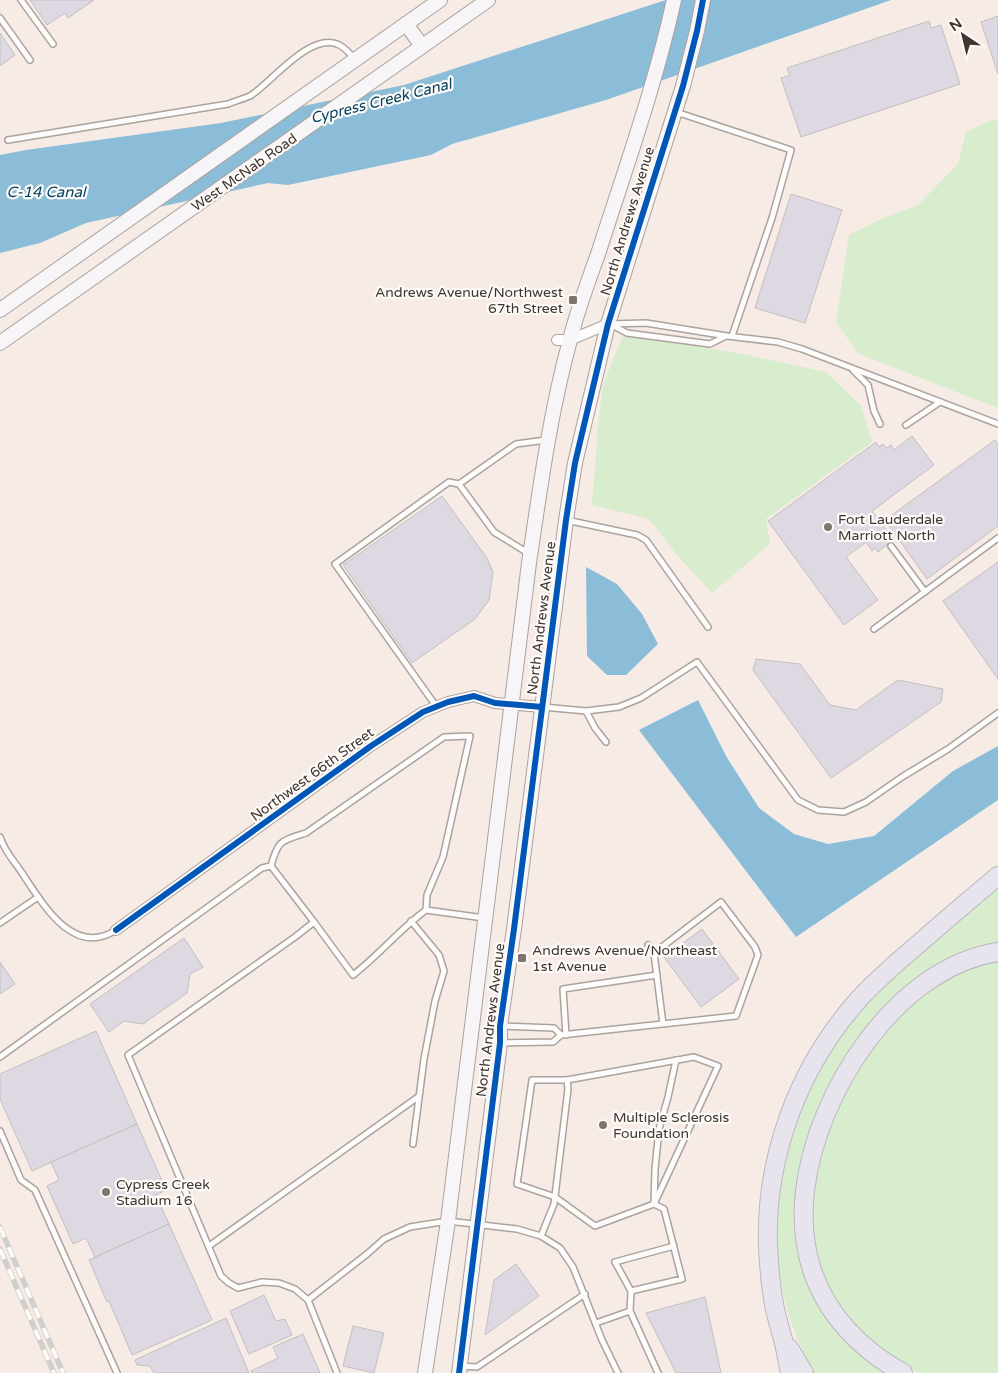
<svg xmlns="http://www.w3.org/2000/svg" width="998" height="1373" font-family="'Varela Round',sans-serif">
<rect width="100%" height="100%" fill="#f6ebe5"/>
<!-- green -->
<g fill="#d7edce">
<polygon points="991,120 998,121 998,408 859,354 836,322 849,235 881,219 918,205 958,164 966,132"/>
<polygon points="624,334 737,353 826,372 861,406 872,442 766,519 770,544 712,593 677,555 649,519 592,505 598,427 603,384"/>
<path d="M998,888V945L957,957L834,1080L802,1256L889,1373H813C800,1346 788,1318 782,1288C767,1204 788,1116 834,1045C842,1032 853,1020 862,1009C881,988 902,971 923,952C948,931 973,909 998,888Z"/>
<polygon points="998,961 998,1373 919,1373 908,1368 871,1344 838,1309 817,1264 809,1217 817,1164 836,1107 865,1055 907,1007 935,985 958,972"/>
</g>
<!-- water -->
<g fill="#8cbdd8">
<polygon points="666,0 891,0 606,100 452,144 431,155 288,185 268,183 86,223 40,243 0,253 0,155 26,150 221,123 404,85"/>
<polygon points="586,567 617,584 642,614 658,644 626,675 607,675 587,656"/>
<polygon points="698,700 726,756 759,808 794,834 828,844 874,836 953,771 998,746 998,800 796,937 639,730"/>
</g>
<!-- building -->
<g fill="#ded8e2" stroke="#c4bfc0">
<polygon points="30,0 94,0 68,18 65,13 47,25"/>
<polygon points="998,16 998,74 981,22"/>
<polygon points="929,21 931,28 941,25 960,84 801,137 781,78 790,75 787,68"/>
<polygon points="0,33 15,55 0,66"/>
<polygon points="791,194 842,210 805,323 755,308"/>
<polygon points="912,436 934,465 872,511 888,532 882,537 888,544 878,552 875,548 872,551 866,542 846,557 878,600 844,625 768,521 876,442 879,447 883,444 887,448 891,445 894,450"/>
<polygon points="995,440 998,445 998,526 927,579 885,520"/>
<polygon points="442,496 487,558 493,572 489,600 475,619 412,663 343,565"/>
<polygon points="998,562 998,679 943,601"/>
<polygon points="756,659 800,664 830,705 856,710 898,680 943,689 941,702 831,778 753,670"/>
<polygon points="702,929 739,979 701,1007 664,957"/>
<polygon points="184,938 203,967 190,974 187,993 143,1024 124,1021 109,1032 90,1004"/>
<polygon points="0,962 15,984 0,994"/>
<polygon points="96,1031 137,1124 32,1171 0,1099 0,1074"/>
<polygon points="137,1124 166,1190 156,1195 169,1224 95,1257 86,1238 73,1244 47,1186 59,1180 51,1162"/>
<polygon points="169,1224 212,1320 132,1355 109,1301 107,1302 89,1260"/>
<polygon points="516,1264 539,1296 485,1335 494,1280"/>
<polygon points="264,1295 276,1321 285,1319 292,1335 249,1354 230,1311"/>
<polygon points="705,1297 721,1373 676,1373 646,1313"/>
<polygon points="226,1318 249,1373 154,1373 150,1366 137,1365 135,1360"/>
<polygon points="353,1326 384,1333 374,1373 343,1366"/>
<polygon points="303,1334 320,1373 252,1373 251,1371 278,1358 273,1347"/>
</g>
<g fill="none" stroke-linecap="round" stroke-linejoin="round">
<defs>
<g id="lane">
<polyline points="21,0 53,44"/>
<polyline points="0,18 30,60"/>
<polyline points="676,112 791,150 772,218 732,336"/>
<path d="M8,140L228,104C235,101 243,99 250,96C271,83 309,33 337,44C344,46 350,54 355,59"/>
<polyline points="610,324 646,323 727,336 778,342 802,349 998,424"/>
<polyline points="610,324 627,333 710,344 726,336"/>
<polyline points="853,370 868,385 874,411 880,424"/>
<polyline points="906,425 940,402"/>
<polyline points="566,520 637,535 646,540 708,627"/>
<polyline points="891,546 925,592"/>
<polyline points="528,553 494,532 459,484 516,444 546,440"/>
<polyline points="874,629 998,538"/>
<polyline points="436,706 335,564 449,482 459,484"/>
<polyline points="543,707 586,711 619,707 641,698 697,662 798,800 818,810 844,812 866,802 902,777 948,749 998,713"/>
<polyline points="586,711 595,728 606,742"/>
<path d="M0,837C6,854 13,859 22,873C43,904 73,958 116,930"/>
<path d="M271,866C278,840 281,841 306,833L444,737L470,736L443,857L427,895L426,910"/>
<polyline points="411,921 439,955 444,971 435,1001 424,1059 413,1144"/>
<polyline points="0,923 38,897"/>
<polyline points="648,945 654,953"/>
<polyline points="502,1026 554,1028 561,1035"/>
<polyline points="566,1035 563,989 657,975"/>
<polyline points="501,1043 553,1042 561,1035 736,1016 758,955 755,947 721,902 654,953 663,1024"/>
<polyline points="0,1057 262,868 271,866 314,922"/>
<polygon points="694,1057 718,1066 654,1204 595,1226 555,1197 517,1184 532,1080 567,1080"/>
<polyline points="0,1131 21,1180 35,1190 117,1373"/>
<polyline points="541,1236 554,1204 568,1089 567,1080"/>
<polyline points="209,1246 418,1097"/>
<polyline points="674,1246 615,1262 631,1291 682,1279 664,1209 654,1204 655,1169 659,1129 668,1097 676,1060"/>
<polyline points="631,1291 630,1311 658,1373"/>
<path d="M308,1300L295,1289L279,1283L262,1282L238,1288L229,1283L221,1276L128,1055L295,937L314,922L353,975C379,955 399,930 426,910L484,918"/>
<polyline points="596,1323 630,1311"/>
<polyline points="460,1366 477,1367 585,1294"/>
<polyline points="337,1373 308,1300 367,1254 384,1239 410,1227 448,1221 517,1229 541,1236 560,1248 573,1267 602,1340 618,1373"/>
</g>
<g id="street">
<polyline points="557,340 570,340 608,324"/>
<polyline points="116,930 371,746 423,712 448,702 474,696 495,703 542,707"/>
</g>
<g id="secondary">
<polyline points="406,24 422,46"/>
<polyline points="0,310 440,0"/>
<polyline points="0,343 488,0"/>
<path d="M425,1373L448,1221L529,563C540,489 550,413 570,340C577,311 588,282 598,254C625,170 655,86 674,0"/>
<polyline points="459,1373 500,1043 500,1026 514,929 566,520 575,463 608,324 683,86 697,31 703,0"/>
</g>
<g id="highway">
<polyline points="789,1348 804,1373"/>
<path d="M790,1373C787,1361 786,1348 782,1336C780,1328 778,1321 776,1314C771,1292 769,1269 768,1246C765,1156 799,1066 859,999C878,978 901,959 923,940C948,918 973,897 998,876"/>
<path d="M903,1373C861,1350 827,1315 812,1270C804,1245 802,1217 805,1191C816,1094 895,968 998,952"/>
</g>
</defs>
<!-- lane casing -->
<use href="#lane" stroke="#aba39e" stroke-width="8"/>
<!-- street casing -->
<use href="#street" stroke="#aba39e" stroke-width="12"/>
<!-- secondary casing -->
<use href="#secondary" stroke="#aba39e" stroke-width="16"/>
<!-- highway casing -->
<use href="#highway" stroke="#bcb7bd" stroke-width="20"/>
<!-- lane -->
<use href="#lane" stroke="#fefcfb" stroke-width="5"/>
<!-- street -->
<use href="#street" stroke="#fefcfb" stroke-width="10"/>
<!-- secondary -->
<use href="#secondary" stroke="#f7f5f7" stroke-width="14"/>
<!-- highway -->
<use href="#highway" stroke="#e7e4ee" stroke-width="18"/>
<defs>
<g id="rail">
<polyline points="0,1227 63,1373"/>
<polyline points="0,1249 54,1373"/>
</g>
</defs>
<!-- rail casing -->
<use href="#rail" stroke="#d1cfcd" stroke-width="5.5"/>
<!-- rail -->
<use href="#rail" stroke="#fefaf8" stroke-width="4" stroke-dasharray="11" stroke-linecap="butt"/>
<defs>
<g id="cycleway">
<polyline points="116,930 371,746 423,712 448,702 474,696 495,703 542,707"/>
<polyline points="459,1373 500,1043 500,1026 514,929 566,520 575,463 608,324 683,86 697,31 703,0"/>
</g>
</defs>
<!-- cycleway casing -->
<use href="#cycleway" stroke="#fefaf8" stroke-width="9"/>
<!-- cycleway -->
<use href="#cycleway" stroke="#0057b8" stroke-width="6"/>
</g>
<!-- markers -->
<g fill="#7e7570" stroke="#fefaf8" stroke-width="2">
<rect x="568" y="295" width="10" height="10" rx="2.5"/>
<circle cx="828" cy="527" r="5"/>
<rect x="517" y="953" width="10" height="10" rx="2.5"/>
<circle cx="603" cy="1125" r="5"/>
<circle cx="106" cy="1192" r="5"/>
</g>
<g text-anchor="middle" stroke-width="4.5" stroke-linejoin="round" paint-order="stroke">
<!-- street labels -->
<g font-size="14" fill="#3d3631" stroke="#fefaf8">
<text transform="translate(244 172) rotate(-35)" y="5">West McNab Road</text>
<text transform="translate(627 221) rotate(-73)" y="5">North Andrews Avenue</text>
<text transform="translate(541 618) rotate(-83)" y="5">North Andrews Avenue</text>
<text transform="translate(312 774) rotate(-36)" y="5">Northwest 66th Street</text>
<text transform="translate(490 1020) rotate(-83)" y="5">North Andrews Avenue</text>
</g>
<!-- poi labels -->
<g font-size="14" fill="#3d3631" stroke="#fefaf8" text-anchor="start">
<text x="563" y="297" text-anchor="end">Andrews Avenue/Northwest<tspan x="563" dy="16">67th Street</tspan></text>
<text x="838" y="524">Fort Lauderdale<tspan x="838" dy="16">Marriott North</tspan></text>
<text x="532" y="955">Andrews Avenue/Northeast<tspan x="532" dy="16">1st Avenue</tspan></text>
<text x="613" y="1122">Multiple Sclerosis<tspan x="613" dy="16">Foundation</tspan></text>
<text x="116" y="1189">Cypress Creek<tspan x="116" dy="16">Stadium 16</tspan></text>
</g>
<!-- water labels -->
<g font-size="15" font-style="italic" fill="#03435f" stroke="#fefaf8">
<text transform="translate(381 101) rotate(-14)" y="5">Cypress Creek Canal</text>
<text x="46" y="197">C-14 Canal</text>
</g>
</g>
<!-- north arrow -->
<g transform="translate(963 35) rotate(325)" stroke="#fefaf8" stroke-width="4" paint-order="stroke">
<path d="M0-4L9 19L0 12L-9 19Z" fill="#3d3631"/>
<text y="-8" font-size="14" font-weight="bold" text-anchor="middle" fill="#3d3631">N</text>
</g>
</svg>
